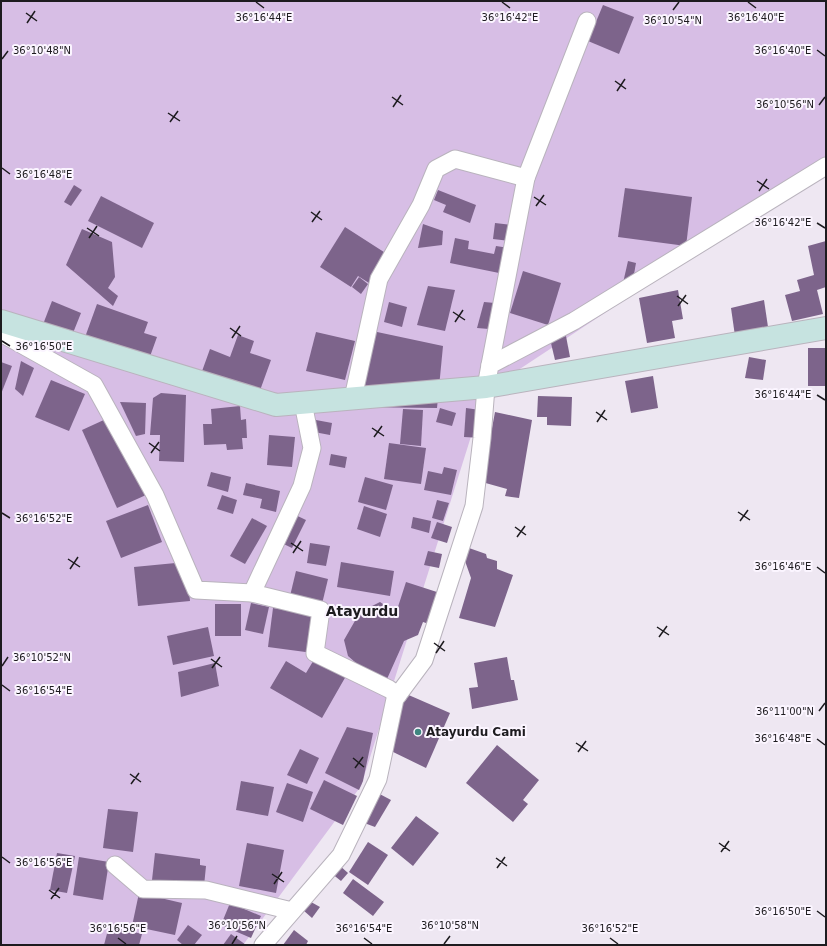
<svg xmlns="http://www.w3.org/2000/svg" width="827" height="946" font-family="'DejaVu Sans',sans-serif">
<rect width="100%" height="100%" fill="#eee7f2"/>
<!-- green -->
<polygon fill="#d7bee5" points="1,1 826,1 826,167 485,392 361,786 243,945 1,945"/>
<!-- building -->
<g fill="#7d648b">
<polygon points="603,5 634,17 619,54 588,41"/>
<polygon points="74,185 82,190 71,206 64,202"/>
<polygon points="625,188 692,197 686,246 618,237"/>
<polygon points="438,190 476,205 470,223 443,212 446,205 434,200"/>
<polygon points="101,196 154,223 142,248 88,221"/>
<polygon points="495,223 512,225 510,241 493,239"/>
<polygon points="423,224 443,231 442,245 418,248"/>
<polygon points="345,227 387,254 369,283 358,276 351,287 320,267"/>
<polygon points="82,229 112,242 115,277 108,288 118,296 113,306 66,265"/>
<polygon points="455,238 469,241 468,249 494,254 496,246 509,248 504,274 450,263"/>
<polygon points="826,241 826,287 817,290 823,314 792,321 785,295 800,291 797,280 814,275 808,246"/>
<polygon points="628,261 636,263 632,285 623,283"/>
<polygon points="523,271 561,283 548,325 510,313"/>
<polygon points="359,277 368,284 361,294 352,287"/>
<polygon points="428,286 455,290 445,331 417,325"/>
<polygon points="678,290 683,319 672,321 675,338 647,343 639,298"/>
<polygon points="764,300 768,327 735,336 731,308"/>
<polygon points="52,301 81,313 71,338 42,327"/>
<polygon points="389,302 407,307 402,327 384,322"/>
<polygon points="484,302 495,303 489,329 477,328"/>
<polygon points="97,304 148,322 144,333 157,337 148,362 84,340"/>
<polygon points="363,329 443,346 437,408 353,407"/>
<polygon points="316,332 355,341 345,380 306,371"/>
<polygon points="238,335 254,341 250,353 271,360 258,396 201,374 210,349 230,357"/>
<polygon points="566,336 570,357 555,360 550,339"/>
<rect x="808" y="348" width="18" height="38"/>
<polygon points="749,357 766,360 763,380 745,378"/>
<polygon points="21,361 34,368 23,396 15,389"/>
<polygon points="1,362 12,366 1,394"/>
<polygon points="653,376 658,408 631,413 625,381"/>
<polygon points="51,380 85,394 69,431 35,417"/>
<polygon points="161,393 186,395 184,462 159,461 160,435 150,435 153,398"/>
<polygon points="538,396 572,397 571,426 547,425 547,417 537,417"/>
<polygon points="120,402 146,403 145,434 136,436"/>
<polygon points="240,406 241,420 246,419 247,438 242,438 243,449 227,450 226,444 204,445 203,424 212,424 211,409"/>
<polygon points="440,408 456,413 452,426 436,422"/>
<polygon points="466,408 480,410 482,438 464,437"/>
<polygon points="403,409 423,410 421,446 400,444"/>
<polygon points="495,412 532,420 519,498 505,496 507,489 482,482"/>
<polygon points="119,413 155,491 117,508 82,430"/>
<polygon points="316,420 332,423 330,435 314,432"/>
<polygon points="269,435 295,437 292,467 267,465"/>
<polygon points="389,443 426,448 421,484 384,479"/>
<polygon points="331,454 347,457 345,468 329,465"/>
<polygon points="444,467 457,470 451,495 424,490 428,471 442,474"/>
<polygon points="211,472 231,477 228,492 207,486"/>
<polygon points="365,477 393,485 386,510 358,502"/>
<polygon points="246,483 280,491 276,512 260,508 262,499 243,495"/>
<polygon points="222,495 237,500 233,514 217,509"/>
<polygon points="437,500 449,503 443,521 432,518"/>
<polygon points="148,505 162,542 121,558 106,521"/>
<polygon points="364,506 387,514 380,537 357,529"/>
<polygon points="285,510 306,520 292,548 271,538"/>
<polygon points="413,517 431,521 429,533 411,528"/>
<polygon points="252,518 267,526 245,564 230,556"/>
<polygon points="437,522 452,527 447,543 431,538"/>
<polygon points="310,543 330,546 326,566 307,563"/>
<polygon points="469,548 486,554 487,558 497,561 497,569 513,575 495,627 459,618 471,578 465,561"/>
<polygon points="428,551 442,554 439,568 424,565"/>
<polygon points="186,562 190,601 138,606 134,567"/>
<polygon points="341,562 394,571 390,596 337,587"/>
<polygon points="296,571 328,579 322,604 290,596"/>
<polygon points="406,582 440,593 429,624 423,622 418,635 404,641 387,679 371,676 348,656 344,640 360,612 380,602 396,613"/>
<polygon points="251,603 269,607 263,634 245,630"/>
<rect x="215" y="604" width="26" height="32"/>
<polygon points="273,608 318,614 313,653 268,647"/>
<polygon points="208,627 214,656 173,665 167,636"/>
<polygon points="507,657 511,680 514,680 518,700 472,709 469,688 478,687 474,663"/>
<polygon points="315,658 346,676 322,718 270,688 286,661 306,673"/>
<polygon points="215,663 219,686 181,697 178,672"/>
<polygon points="404,693 450,713 426,768 389,750"/>
<polygon points="347,727 373,733 363,781 359,790 325,773"/>
<polygon points="497,745 539,780 523,800 528,804 513,822 466,783"/>
<polygon points="300,749 319,758 307,784 287,775"/>
<polygon points="324,780 357,796 343,825 310,809"/>
<polygon points="241,781 274,787 268,816 236,810"/>
<polygon points="287,783 313,792 303,822 276,812"/>
<polygon points="374,791 391,800 375,827 359,821"/>
<polygon points="108,809 138,812 133,852 103,848"/>
<polygon points="416,816 439,833 413,866 391,848"/>
<polygon points="368,842 388,855 368,885 349,872"/>
<polygon points="247,843 284,850 276,893 239,886"/>
<polygon points="57,853 75,856 67,893 50,890"/>
<polygon points="155,853 200,859 200,865 206,866 204,886 152,880"/>
<polygon points="79,857 109,862 103,900 73,895"/>
<polygon points="339,865 348,873 341,881 331,873"/>
<polygon points="353,879 384,902 373,916 343,893"/>
<polygon points="139,893 182,903 175,935 132,926"/>
<polygon points="311,902 320,907 312,918 303,910"/>
<polygon points="230,903 261,916 251,938 221,925"/>
<polygon points="188,925 202,935 194,945 183,945 177,940"/>
<polygon points="109,926 142,934 139,945 104,945"/>
<polygon points="294,930 308,941 306,945 283,945"/>
<polygon points="231,934 246,945 223,945"/>
</g>
<g fill="none" stroke-linecap="round" stroke-linejoin="round">
<defs>
<g id="street">
<polyline points="1,333 94,385 155,495 196,590 252,593 321,610 315,653 389,689 398,695"/>
<polyline points="490,365 526,178 587,21"/>
<polyline points="353,398 379,279 421,205 436,169 455,159 526,178"/>
<polyline points="252,593 302,486 312,448 303,403"/>
<polyline points="115,865 143,889 206,890 292,911"/>
<polyline points="263,945 341,855 378,779 395,699 424,660 474,506 482,438 486,387 490,365 574,321 826,166"/>
</g>
<polyline id="secondary" points="1,321 276,405 486,387 826,328"/>
</defs>
<!-- street casing -->
<use href="#street" stroke="#b9b3bd" stroke-width="19"/>
<!-- secondary casing -->
<use href="#secondary" stroke="#b9b3bd" stroke-width="24"/>
<!-- street -->
<use href="#street" stroke="#fff" stroke-width="17"/>
<!-- secondary -->
<use href="#secondary" stroke="#c6e3e0" stroke-width="22"/>
</g>
<!-- ticks -->
<path fill="none" stroke="#1d1b1f" stroke-width="1.5" d="M256,2L264,8M502,2L510,8M748,2L756,8M673,10L679,2M26,13L37,21M27,23L35,11M817,50L825,56M2,59L8,51M615,81L626,89M617,91L625,79M392,97L403,105M819,105L825,97M393,107L401,95M168,113L180,121M170,122L178,111M2,168L10,174M757,181L769,189M759,191L767,179M534,197L546,205M536,206L544,195M311,212L322,220M312,222L320,211M817,223L825,228M87,228L99,236M89,238L97,226M677,296L688,304M678,306L686,295M453,312L465,320M455,322L463,310M230,328L241,336M232,338L240,326M2,341L10,346M817,395L825,400M596,412L607,420M597,422L605,410M372,428L384,436M374,437L382,426M149,443L160,451M151,453L159,442M738,512L750,520M2,513L10,518M740,521L748,510M515,527L526,535M517,537L525,526M291,543L303,551M293,553L301,541M68,559L80,567M817,567L825,573M70,569L78,557M657,627L669,635M659,637L667,626M434,643L445,651M436,653L444,641M211,659L222,667M2,666L8,657M212,668L220,657M2,685L10,691M819,711L825,703M817,739L825,745M576,743L588,751M578,752L586,741M353,758L364,767M355,768L363,757M130,774L141,782M131,784L139,773M719,843L730,851M721,852L729,841M2,857L10,863M496,858L507,866M497,868L505,857M272,874L284,882M274,884L282,872M49,890L60,898M51,899L59,888M817,911L825,917M118,938L126,944M364,938L372,944M610,938L618,944M232,944L237,936M444,944L450,936"/>
<!-- markers -->
<circle fill="#3f8680" stroke="#fbf5ff" stroke-width="1.5" cx="418" cy="732" r="4"/>
<g text-anchor="middle" stroke-width="4" stroke-linejoin="round" paint-order="stroke">
<!-- poi labels -->
<g font-size="12" font-weight="bold" fill="#1d1b1f" stroke="#fbf5ff" text-anchor="start">
<text x="426" y="736">Atayurdu Cami</text>
</g>
<!-- quarter labels -->
<g font-size="14" font-weight="bold" fill="#1d1b1f" stroke="#fbf5ff">
<text x="362" y="616">Atayurdu</text>
</g>
</g>
<g font-size="10" text-anchor="middle" fill="#1d1b1f" stroke="#fbf5ff" stroke-width="4" stroke-linejoin="round" paint-order="stroke">
<text x="264" y="21">36°16'44"E</text>
<text x="510" y="21">36°16'42"E</text>
<text x="756" y="21">36°16'40"E</text>
<text x="673" y="24">36°10'54"N</text>
<text x="783" y="54">36°16'40"E</text>
<text x="42" y="54">36°10'48"N</text>
<text x="785" y="108">36°10'56"N</text>
<text x="44" y="178">36°16'48"E</text>
<text x="783" y="226">36°16'42"E</text>
<text x="44" y="350">36°16'50"E</text>
<text x="783" y="398">36°16'44"E</text>
<text x="44" y="522">36°16'52"E</text>
<text x="783" y="570">36°16'46"E</text>
<text x="42" y="661">36°10'52"N</text>
<text x="44" y="694">36°16'54"E</text>
<text x="785" y="715">36°11'00"N</text>
<text x="783" y="742">36°16'48"E</text>
<text x="44" y="866">36°16'56"E</text>
<text x="783" y="915">36°16'50"E</text>
<text x="237" y="929">36°10'56"N</text>
<text x="450" y="929">36°10'58"N</text>
<text x="118" y="932">36°16'56"E</text>
<text x="364" y="932">36°16'54"E</text>
<text x="610" y="932">36°16'52"E</text>
</g>
<!-- border -->
<rect width="827" height="946" fill="none" stroke="#1d1b1f" stroke-width="4"/>
</svg>
